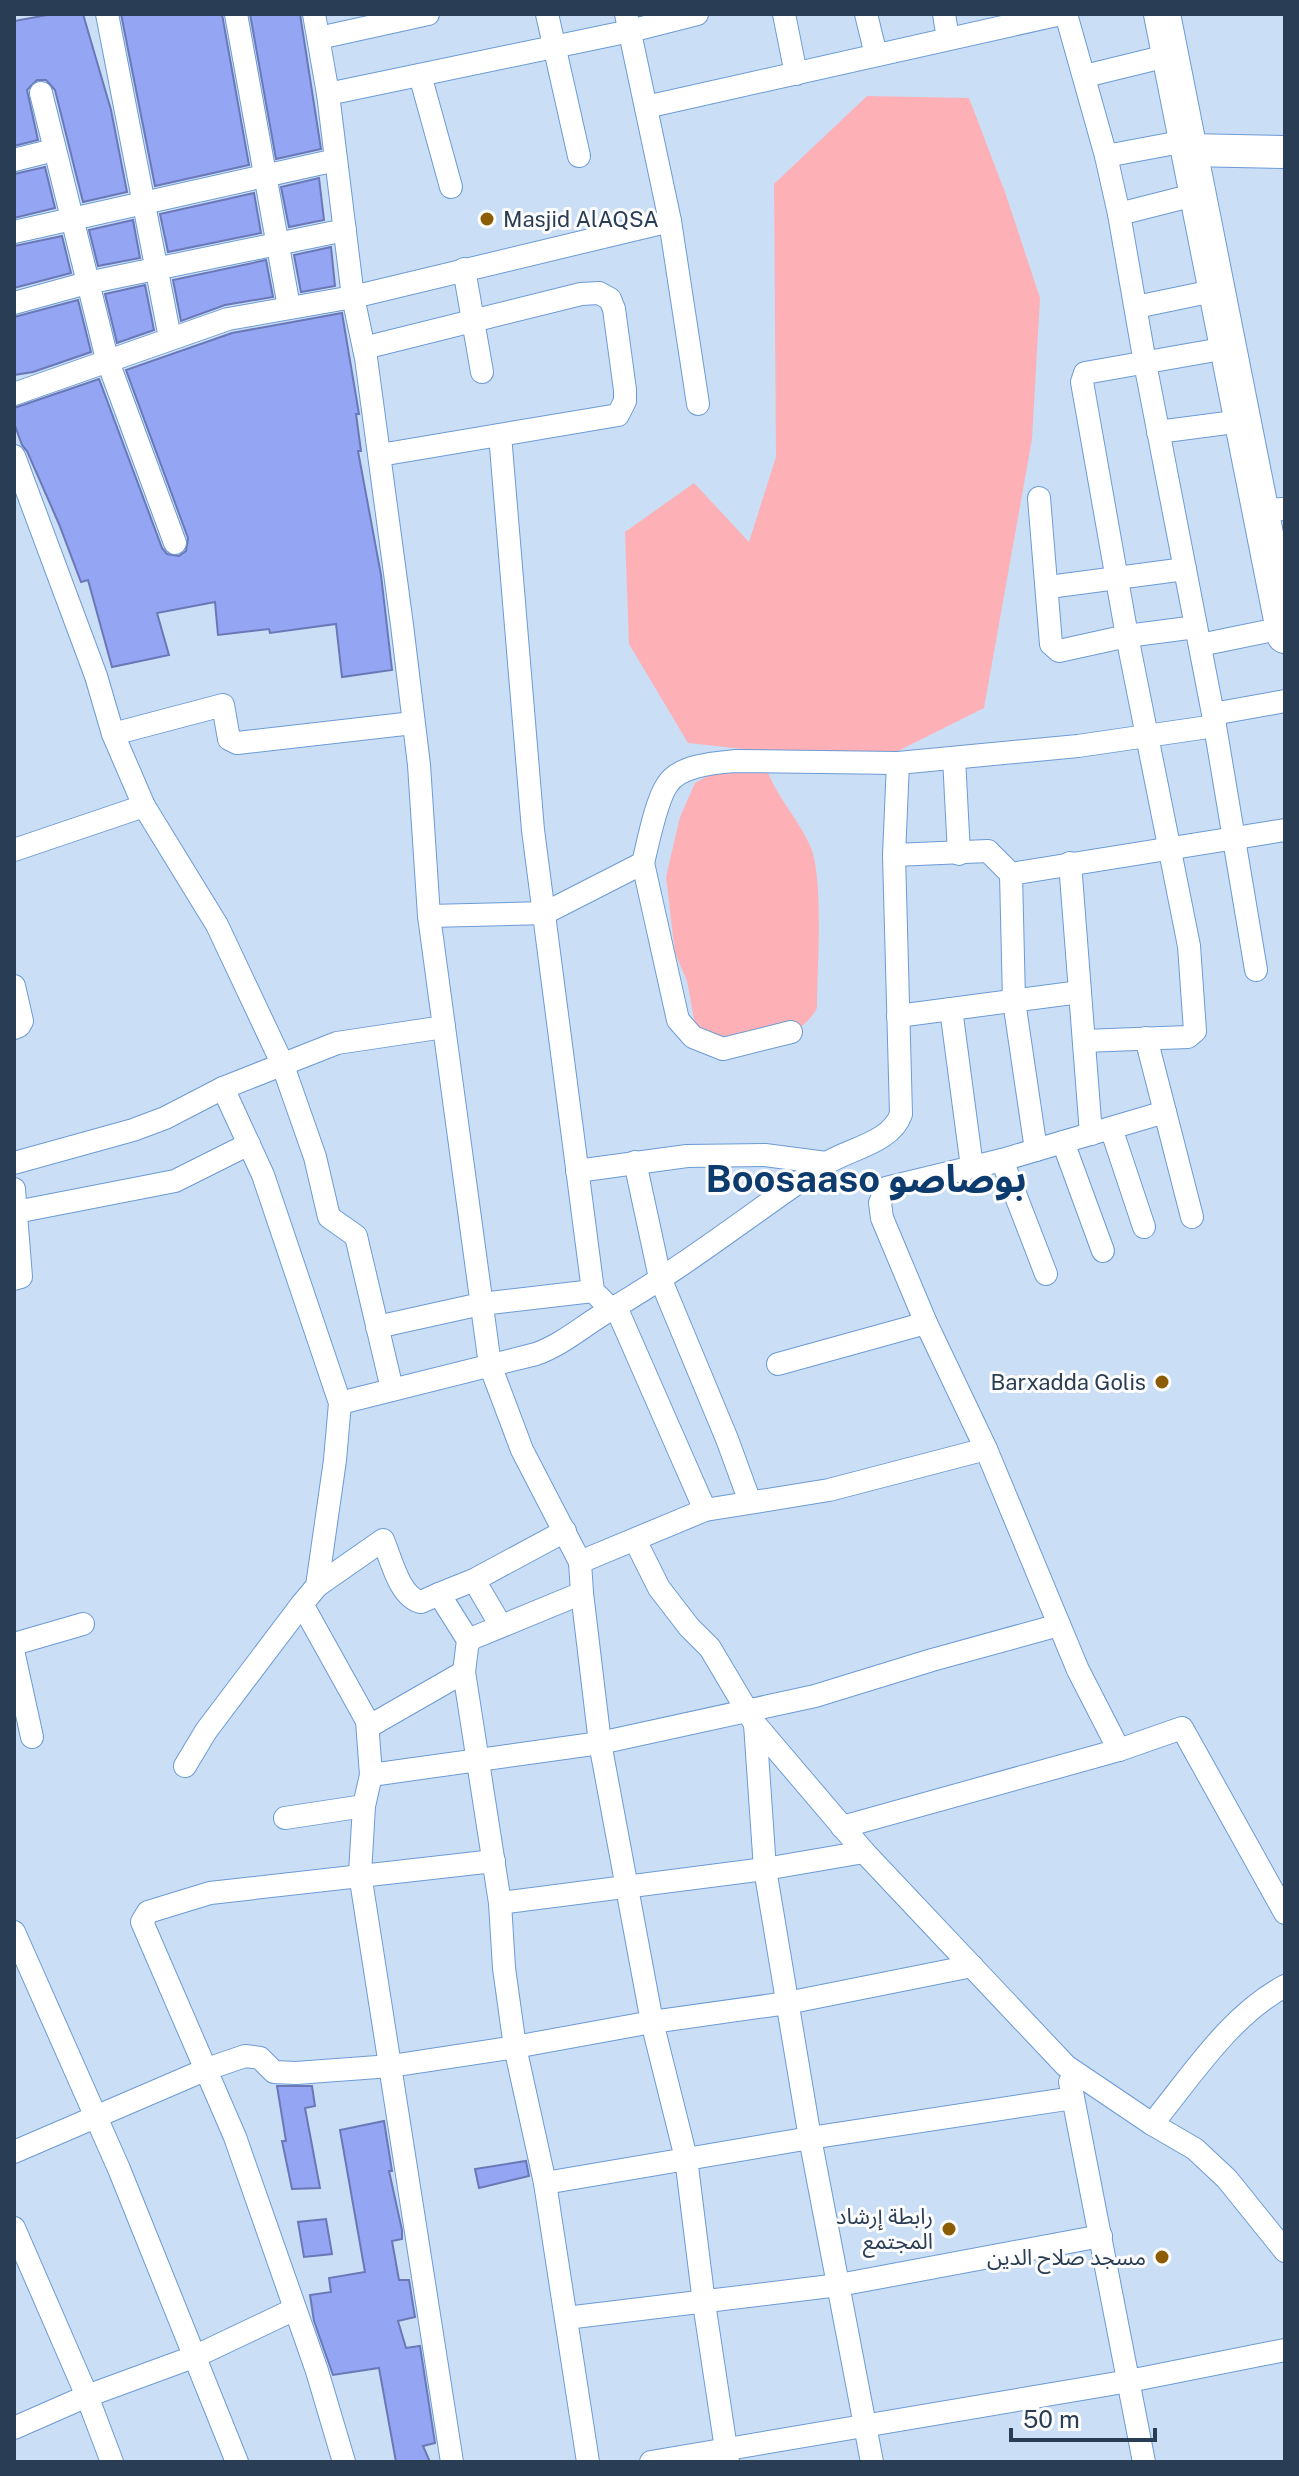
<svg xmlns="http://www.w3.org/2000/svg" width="1299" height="2476" font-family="'Public Sans','Noto Sans Arabic',sans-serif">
<rect width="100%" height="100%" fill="#cadef6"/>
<!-- green -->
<g fill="#fdb1b7">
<polygon points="867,96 969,98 1006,195 1040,298 1032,439 984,708 874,763 688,743 629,644 625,532 694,483 749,542 776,457 774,184"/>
<path d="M737,770L768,773C779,800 800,821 811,848C824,881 817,969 817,1008C812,1018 804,1024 796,1032C760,1064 743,1050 702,1039L694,1019L687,981L675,953L666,877L680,817L695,783L715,772Z"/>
</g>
<!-- building -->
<g fill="#94a5f3" stroke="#6a78b7" stroke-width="2">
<polygon points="53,14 83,14 111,110 127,192 83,202 55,90 46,80 37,80 27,90 38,140 14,146 14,21"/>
<polygon points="121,14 222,14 249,165 155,186"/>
<polygon points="250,14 300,14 321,149 276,159"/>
<polygon points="45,167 55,208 14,218 14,174"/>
<polygon points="319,178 324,220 289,227 281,187"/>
<polygon points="254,193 261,233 168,252 160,214"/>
<polygon points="133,220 140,258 98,266 89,230"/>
<polygon points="62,236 71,273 14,288 14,246"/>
<polygon points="331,247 335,286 301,292 294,255"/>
<polygon points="266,260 273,297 225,305 181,321 173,280"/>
<polygon points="145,285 154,330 117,343 105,294"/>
<polygon points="78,300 91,352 33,372 14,375 14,317"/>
<polygon points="342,313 359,414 356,414 361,451 358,451 381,575 392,670 342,677 336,624 270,633 269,629 218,635 215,602 157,613 169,655 112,667 88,580 81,582 59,524 27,451 22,445 14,423 14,408 99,379 162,548 167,554 179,556 186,551 188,538 126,370 232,333"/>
<polygon points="277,2086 312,2086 315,2106 305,2108 320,2188 292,2189 282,2141 286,2141"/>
<polygon points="384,2121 392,2171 389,2171 402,2230 402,2239 392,2241 399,2280 409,2280 415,2317 398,2321 406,2348 420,2346 435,2443 423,2446 430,2462 396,2462 379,2368 333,2375 314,2321 310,2295 331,2292 329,2278 365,2272 340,2130"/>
<polygon points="526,2161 529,2176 479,2188 475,2169"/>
<polygon points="326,2219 332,2254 304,2257 298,2222"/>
</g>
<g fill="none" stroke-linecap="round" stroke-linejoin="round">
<defs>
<g id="street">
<polyline points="107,14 170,338"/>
<polyline points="236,14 289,307"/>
<polyline points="547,14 579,156"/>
<polyline points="626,14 670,221 698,404"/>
<polyline points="784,14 796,74"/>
<polyline points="866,14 876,55"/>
<polyline points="944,14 948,39"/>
<polyline points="1066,14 1106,156 1119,214 1145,363 1213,714 1256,970"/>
<polyline points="319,38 428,14"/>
<polyline points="420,75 451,187"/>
<polyline points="1085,76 1171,55"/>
<polyline points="41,93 107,359 175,543"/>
<polyline points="328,94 630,31 697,14"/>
<polyline points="646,107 1061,14"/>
<polyline points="1106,156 1186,141"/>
<polyline points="14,160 54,150"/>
<polyline points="1119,214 1198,194"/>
<polyline points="14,232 336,160"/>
<polyline points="464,269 482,372"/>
<polyline points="14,303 87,283 345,230"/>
<polyline points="1136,307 1218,290"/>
<polyline points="364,348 581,294 599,293 610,299 614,309 625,390 625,401 618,415 380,455"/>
<polyline points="14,394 228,319 353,297 670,221"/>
<polyline points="1158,432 1242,421"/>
<polyline points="500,435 533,830 593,1291 611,1309"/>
<polyline points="14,456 96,676 113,734 144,806 217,925 282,1063 315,1157 329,1217 356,1236 392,1389"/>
<polyline points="1039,498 1051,644 1059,651 1127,636 1196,627"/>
<polyline points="1261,510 1285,509"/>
<polyline points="1049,587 1185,569"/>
<polyline points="1200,645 1283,628"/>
<polyline points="1213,714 1285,701"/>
<polyline points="113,734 223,705 229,739 237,743 413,723"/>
<polyline points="954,758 959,854"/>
<polyline points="14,850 144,806"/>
<polyline points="894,855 988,851 1011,874 1285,830"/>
<polyline points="643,863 678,1020 693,1037 723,1049 791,1032"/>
<polyline points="1070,863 1091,1134"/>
<polyline points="1011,874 1014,1001 1036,1150"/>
<path d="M429,916L545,913L643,863C648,843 656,801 667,785C679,765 715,763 736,761L898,763L1078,746L1215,726"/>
<polyline points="14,986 22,1021 19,1026 14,1028"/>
<polyline points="951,1009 972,1167"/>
<polyline points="898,1016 1080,992"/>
<polyline points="444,1027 490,1365 522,1450 580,1562"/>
<polyline points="1146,1038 1192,1217"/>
<polyline points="1084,1041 1188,1037 1195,1031 1189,946 1127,636 1082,382 1085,373 1227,348"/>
<polyline points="223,1088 263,1175 340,1403 335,1460 317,1586 302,1604 367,1721 371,1775 364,1806 360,1874 452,2462"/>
<polyline points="1111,1128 1144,1227"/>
<polyline points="1063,1142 1103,1251"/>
<polyline points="1002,1160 1046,1274"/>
<polyline points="635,1162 660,1278 727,1439 750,1502"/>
<polyline points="14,1163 133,1130 165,1118 223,1088 337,1043 444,1027 429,916 419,765 402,625 366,358 353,297 328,94 314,14"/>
<polyline points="577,1171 687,1156 765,1155 826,1163"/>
<polyline points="14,1189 21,1277 14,1279"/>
<polyline points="16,1212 175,1181 249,1144"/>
<polyline points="616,1307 705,1510"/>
<polyline points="377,1327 481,1304 593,1291"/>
<polyline points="778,1364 926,1323"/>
<path d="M340,1403L536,1354C564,1344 585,1324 610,1310C684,1267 751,1214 822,1166C846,1149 891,1144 901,1114L894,855L898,763"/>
<polyline points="635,1540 659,1588 689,1627 710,1648 755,1724 864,1852 1066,2066 1152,2124 1195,2149 1227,2179 1285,2251"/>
<polyline points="474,1580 501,1626"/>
<path d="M317,1586L383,1540C391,1558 399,1597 421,1602L439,1594L468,1640L464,1672L500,1903L504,1968L515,2047L652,2022L787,2003L972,1966"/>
<polyline points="582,1593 600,1743 652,2022 686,2158 704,2303 728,2462"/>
<polyline points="439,1594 474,1580 565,1531"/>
<polyline points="468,1640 582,1593 580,1562 705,1510 829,1490 986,1449"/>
<polyline points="14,1644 83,1624"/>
<polyline points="14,1655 32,1737"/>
<polyline points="755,1724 765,1869 810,2138 872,2462"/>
<polyline points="368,1727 464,1672"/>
<polyline points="1119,1750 1078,1670 986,1449 926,1323 882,1218 880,1203 886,1188 1002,1160 1165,1112"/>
<polyline points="185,1766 206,1731 302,1604"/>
<polyline points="371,1775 600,1743 815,1696 932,1660 1059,1625"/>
<polyline points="285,1818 364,1806"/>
<polyline points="842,1827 1119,1750 1182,1728 1285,1913"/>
<polyline points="500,1903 765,1869 864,1852"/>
<polyline points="14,1932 119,2169 237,2462"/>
<polyline points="1070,2082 1144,2462"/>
<path d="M1152,2124C1191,2077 1229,2016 1285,1986"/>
<polyline points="14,2152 207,2069 245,2056 260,2058 274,2072 296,2073 391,2066 515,2047 545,2183 588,2462"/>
<polyline points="545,2183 810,2138 1073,2098"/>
<polyline points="14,2228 87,2396 112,2462"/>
<polyline points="566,2318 839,2285 1101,2236"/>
<polyline points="14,2428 87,2396 196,2356 295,2309"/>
<polyline points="344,2462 317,2371 235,2137 142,1922 148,1912 210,1893 494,1861"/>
<polyline points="651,2462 1129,2381 1285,2350"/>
</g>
<polyline id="secondary" points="1188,150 1285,152"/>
<polyline id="primary" points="1162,14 1285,635"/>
</defs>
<!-- street casing -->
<use href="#street" stroke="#6c9bd4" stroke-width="24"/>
<!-- secondary casing -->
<use href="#secondary" stroke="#6c9bd4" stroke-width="34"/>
<!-- primary casing -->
<use href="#primary" stroke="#6c9bd4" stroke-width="38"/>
<!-- street -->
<use href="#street" stroke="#fff" stroke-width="22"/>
<!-- secondary -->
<use href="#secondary" stroke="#fff" stroke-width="32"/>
<!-- primary -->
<use href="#primary" stroke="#fff" stroke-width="36"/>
</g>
<!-- markers -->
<g fill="#8d5d05" stroke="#fdfdfd" stroke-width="3">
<circle cx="487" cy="219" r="8"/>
<circle cx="1162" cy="1382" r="8"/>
<circle cx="949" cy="2229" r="8"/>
<circle cx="1162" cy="2257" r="8"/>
</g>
<g text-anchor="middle" stroke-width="6" stroke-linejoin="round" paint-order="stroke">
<!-- poi labels -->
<g font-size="22" fill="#293d55" stroke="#fdfdfd" text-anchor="end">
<text x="503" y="227" text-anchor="start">Masjid AlAQSA</text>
<text x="1146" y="1390">Barxadda Golis</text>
<text x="933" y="2224">رابطة إرشاد<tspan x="933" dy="25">المجتمع</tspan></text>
<text x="1146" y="2265">مسجد صلاح الدين</text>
</g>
<!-- town labels -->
<g font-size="38" font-weight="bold" fill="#0d3b6d" stroke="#fdfdfd">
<text x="866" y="1192">Boosaaso بوصاصو</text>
</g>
</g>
<!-- border -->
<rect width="1299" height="2476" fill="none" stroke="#293d55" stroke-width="32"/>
<!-- scale -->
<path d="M1011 2428v12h144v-12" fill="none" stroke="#293d55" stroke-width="4"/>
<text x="1023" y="2428" font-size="24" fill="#293d55" stroke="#fdfdfd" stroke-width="6" paint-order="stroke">50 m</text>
</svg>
